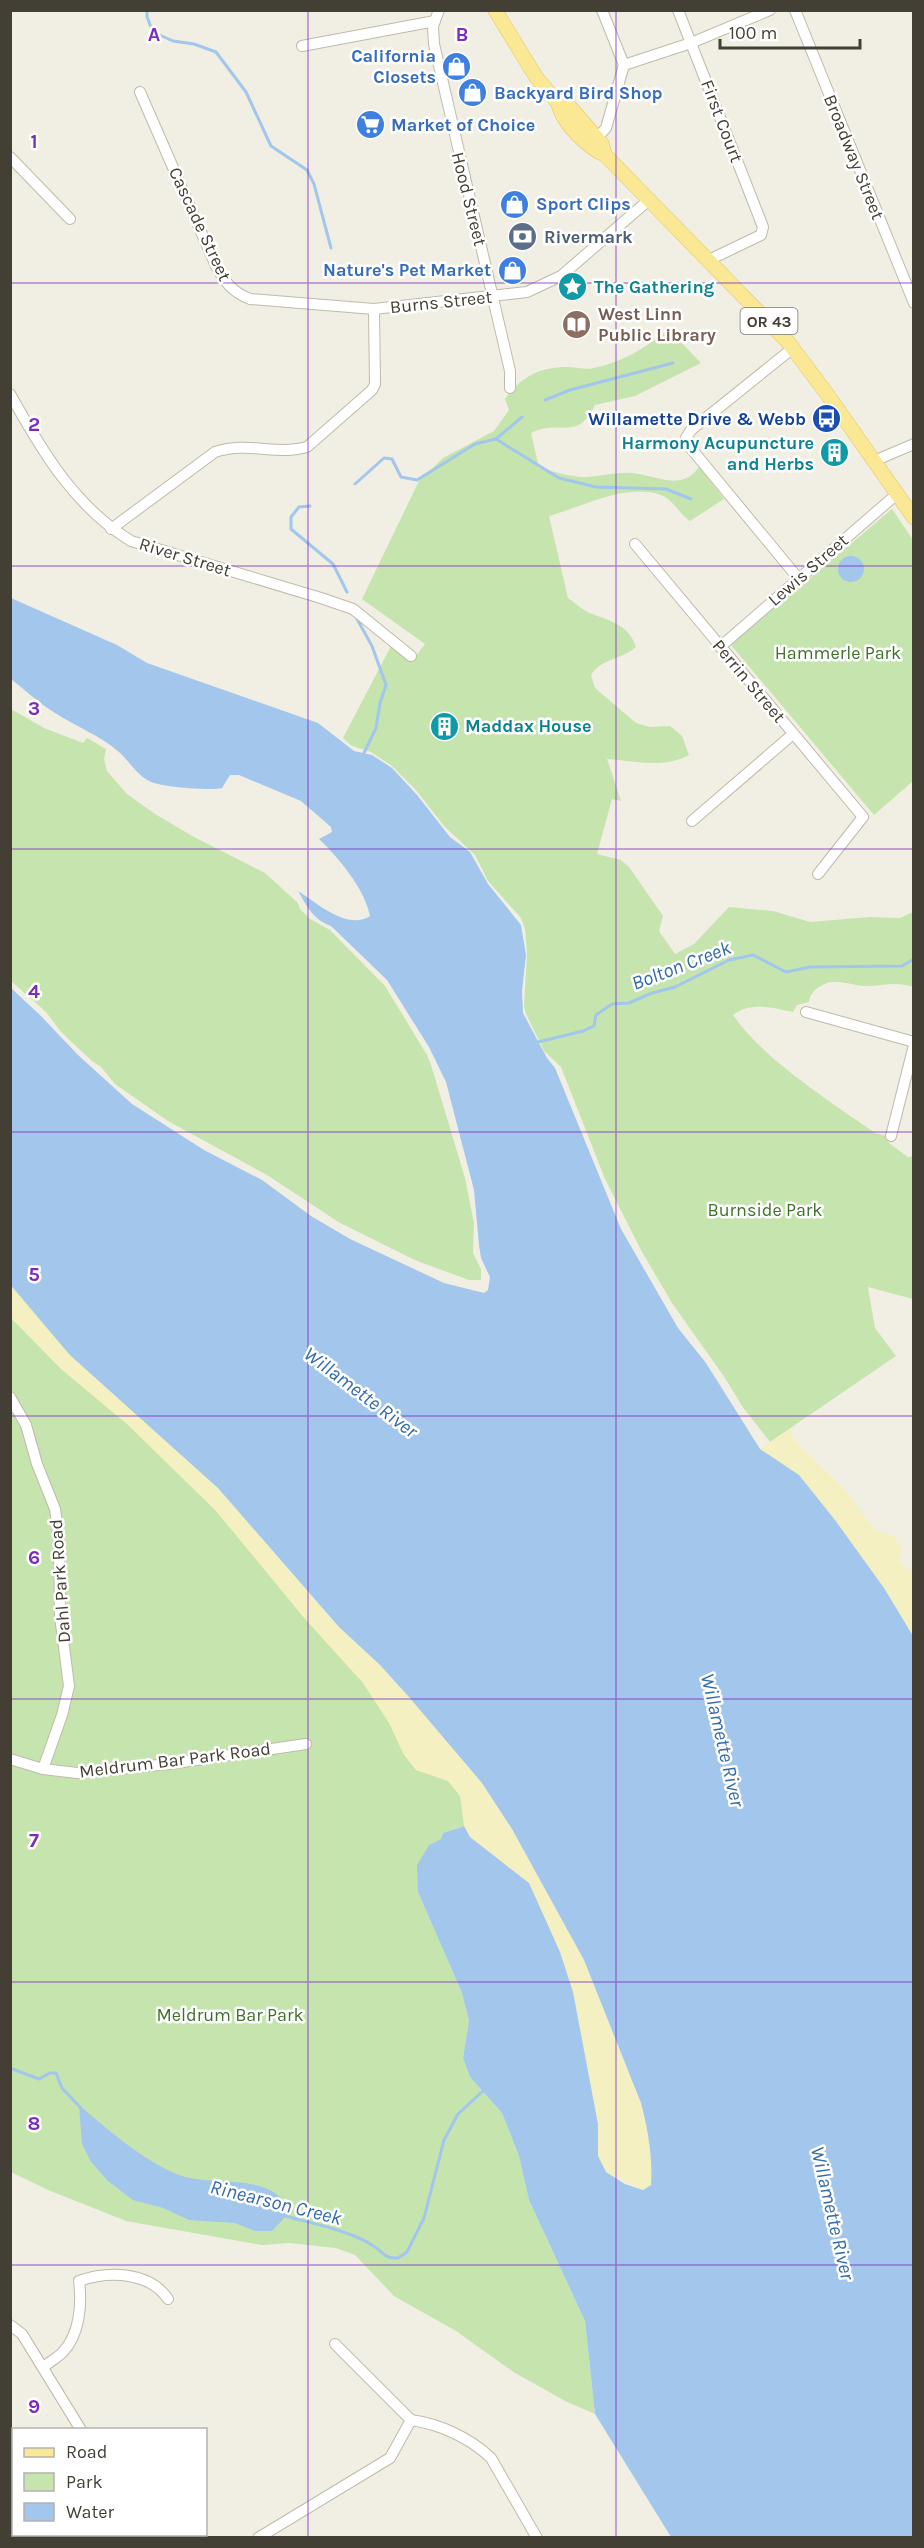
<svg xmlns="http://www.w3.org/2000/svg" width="924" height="2548" font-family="Karla,sans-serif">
<rect width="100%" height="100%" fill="#f1efe4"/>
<!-- green -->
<g fill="#c6e4ae">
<path d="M663,333L674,335L701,363L635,396L595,405C577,443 559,418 531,433L539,468C553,471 570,477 584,477C600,477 615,472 631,473C654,474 681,493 699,467L724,499L690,521C678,513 673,498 658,494C622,484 583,507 549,516L568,598C575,603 584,611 592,614C611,621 629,625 636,647C623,659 600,659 591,675L595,688L636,723L650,727L670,726L682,736L689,755C663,769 635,761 607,759L621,801L612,799L597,854L621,860L629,867L663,916L659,931L675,954L694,944L729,907L773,911L810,922L870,917L900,918L913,912V987C897,981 883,986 866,986C848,986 836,976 819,987C813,991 810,995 809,1002L797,1005L793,1012C774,1008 750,1001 733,1015C763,1059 831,1102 875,1133L886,1136L889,1143L908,1157L913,1156V1299L868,1287L875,1328L896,1356L770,1442L742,1406L725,1378L672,1303L642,1252L605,1179L561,1067L544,1051L526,1014L524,1006L527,954L525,929L521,918L488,881L475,855L444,826L416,790L392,766L371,752L352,746L343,738L391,646L412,661L425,644L362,599L419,481L443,458L494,431L509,410L505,399C521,377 539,367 567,367C576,367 586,370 594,368C621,362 643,350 663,333Z"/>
<polygon points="892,509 913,540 913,781 874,815 731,645"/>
<polygon points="11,709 44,728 83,743 87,738 106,749 104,759 107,771 127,794 155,814 194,837 265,873 298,903 300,909 310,919 330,930 385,986 427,1055 432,1068 465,1178 474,1223 473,1253 481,1269 481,1280 469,1280 417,1261 340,1223 267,1175 168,1121 115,1084 101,1067 92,1061 62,1033 46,1012 11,981"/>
<polygon points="11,1285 27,1304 218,1488 512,1829 463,1826 443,1833 441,1839 429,1845 418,1865 418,1892 462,1993 469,2021 463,2058 470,2077 502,2113 519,2156 529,2200 585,2321 595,2414 567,2402 515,2373 456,2331 394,2296 355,2255 336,2248 289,2243 262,2245 126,2221 48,2190 11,2172"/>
</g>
<!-- sand -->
<g fill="#f5f0c1">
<path d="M10,1285L70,1355L218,1488L339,1627L380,1665L409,1697L482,1783L512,1829L584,1960L641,2103C648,2129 653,2159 651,2185L643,2190L606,2172L598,2156V2124L573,1992L560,1952L529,1883L470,1837L464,1826L460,1796L448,1781L416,1770L404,1755L389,1723L363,1683L305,1619L216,1511L128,1425L61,1369L11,1318Z"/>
<polygon points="791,1428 794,1440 847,1492 871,1525 880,1532 892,1535 902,1547 900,1563 913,1572 913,1636 884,1588 835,1520 799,1475 760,1449"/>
</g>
<!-- water -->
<g fill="#a2c6ec">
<circle cx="851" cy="569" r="13"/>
<path d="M11,598L117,645L147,663L318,723L354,751L372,755L392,768L417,795L450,837L470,852L488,884L521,925L526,955L522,991L523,1013L547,1058L555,1068L621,1229L678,1328L706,1363L760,1449L799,1475L835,1520L884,1588L913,1636V2537H671L595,2414L585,2321L529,2200L519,2156L502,2113L470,2077L463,2058L469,2021L462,1993L418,1892L417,1865L429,1845L441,1839L443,1833L464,1826L470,1837L529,1883L560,1952L573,1992L598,2124V2156L606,2172L625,2184L643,2190L651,2185C653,2159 648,2129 641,2103L584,1960L512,1829L482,1783L409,1697L380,1665L339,1627L218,1488L70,1355L11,1285V988L41,1016L78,1055L132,1104L204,1150L262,1180L311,1216L350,1239L444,1283L484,1293L488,1290L490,1277L481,1258L479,1245L474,1190L446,1082L429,1047L387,980L331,926C313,919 308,908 298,891C317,903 348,931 370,916C365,889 338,857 319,839L332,832L331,827L301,801L239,775H230L222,788C210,791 160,787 149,781C136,774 129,761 119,752C101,736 75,726 55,713C39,703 25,690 11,679Z"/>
<path d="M79,2105C107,2129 147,2164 182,2176C215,2187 274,2171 290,2212L272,2231H255L235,2223L189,2220L163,2208L133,2200L108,2181L91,2162L82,2144Z"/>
</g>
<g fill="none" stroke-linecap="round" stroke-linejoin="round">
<!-- stream -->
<g stroke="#a2c6ec" stroke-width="3">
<polyline points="147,10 147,17 153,32 173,41 194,44 216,52 246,92 271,146 307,170 314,184 331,248"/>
<polyline points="545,400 570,390 673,363"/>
<polyline points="496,439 559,478 596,487 666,489 691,499"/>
<polyline points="355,484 384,458 392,459 401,477 417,480 475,444 496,439 522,417"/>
<polyline points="310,506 299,507 291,517 291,529 333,564 347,592"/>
<polyline points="357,619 372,646 386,685 380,703 376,728 364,753"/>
<polyline points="538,1042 583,1031 594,1026 596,1015 612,1004 629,1003 652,993 675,987 729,960 753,955 786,972 810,967 902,966 914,959"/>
<polyline points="10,2068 39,2079 50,2073 56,2073 62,2088 80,2107"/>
<path d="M285,2216C310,2223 353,2231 375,2247C384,2253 385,2259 398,2258L407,2252L424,2218L444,2140L458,2114L483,2091"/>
</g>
<defs>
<g id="minor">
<polyline points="439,10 433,26 434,44 510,371 510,388"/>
<polyline points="602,10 624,65"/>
<polyline points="678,10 763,227 761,235 709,260"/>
<polyline points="795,10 914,303"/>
<polyline points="302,46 435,21"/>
<polyline points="624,65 691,43 770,10"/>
<path d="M140,92L216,266C225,282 232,292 250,299L374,309L527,292L561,276L650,199"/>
<polyline points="597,138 606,128 624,65"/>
<polyline points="10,157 70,219"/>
<polyline points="793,348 691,430 686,438 689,446 798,578"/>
<path d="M10,394C42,451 74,506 131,541L321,598L353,609L411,656"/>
<polyline points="874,461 914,444"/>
<path d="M111,529L215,452C248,441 277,456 307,447L372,390L375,384L374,309"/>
<polyline points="635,544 863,817 818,874"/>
<polyline points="720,647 897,494"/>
<polyline points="692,821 793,734"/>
<polyline points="806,1012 914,1042"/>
<polyline points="891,1136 914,1045"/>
<polyline points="10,1397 26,1425 37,1464 55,1509 59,1539 60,1616 69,1686 62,1715 43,1769"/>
<polyline points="10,1759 43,1769 77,1773 169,1764 306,1744"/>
<polyline points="10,2325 22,2334 81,2430"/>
<path d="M335,2344L411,2420C440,2424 470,2438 491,2458L537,2538"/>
<path d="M44,2367C49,2362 57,2358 62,2353C80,2335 82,2304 79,2281C108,2271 149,2271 168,2299"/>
<polyline points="144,2534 146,2538"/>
<polyline points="258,2538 390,2458 411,2420"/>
</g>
<g id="major">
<polyline points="495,10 536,77 558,103 570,107 602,144 605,155"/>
<path d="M558,103C562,123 587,147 605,155L788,342L827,394L914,518"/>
</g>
</defs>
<!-- minor casing -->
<use href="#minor" stroke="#bfbaaa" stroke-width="12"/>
<!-- major casing -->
<use href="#major" stroke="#dec766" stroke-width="15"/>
<!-- minor -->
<use href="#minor" stroke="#fff" stroke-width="10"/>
<!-- major -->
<use href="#major" stroke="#fae895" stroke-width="14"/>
</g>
<!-- grid -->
<path fill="none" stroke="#7b2cbf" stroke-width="1.5" stroke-opacity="0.55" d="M308,10V2538M616,10V2538M10,283H914M10,566H914M10,849H914M10,1132H914M10,1416H914M10,1699H914M10,1982H914M10,2265H914"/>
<!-- icons -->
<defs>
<symbol id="shop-disc" viewBox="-11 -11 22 22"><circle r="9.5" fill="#3f7fe0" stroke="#fff"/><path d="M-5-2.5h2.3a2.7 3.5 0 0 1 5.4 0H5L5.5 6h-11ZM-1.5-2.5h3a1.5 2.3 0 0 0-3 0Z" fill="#fff"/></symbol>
<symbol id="supermarket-disc" viewBox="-11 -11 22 22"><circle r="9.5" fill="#3f7fe0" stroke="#fff"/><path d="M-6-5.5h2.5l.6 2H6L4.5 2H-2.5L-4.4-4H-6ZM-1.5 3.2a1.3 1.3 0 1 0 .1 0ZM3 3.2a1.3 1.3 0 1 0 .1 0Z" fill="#fff"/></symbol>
<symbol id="bank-disc" viewBox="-11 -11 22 22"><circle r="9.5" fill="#5c6f8a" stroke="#fff"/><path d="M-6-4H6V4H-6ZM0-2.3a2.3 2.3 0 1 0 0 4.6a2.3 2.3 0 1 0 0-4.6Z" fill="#fff"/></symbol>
<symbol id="sight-disc" viewBox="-11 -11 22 22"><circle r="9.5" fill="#0f9aa8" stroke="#fff"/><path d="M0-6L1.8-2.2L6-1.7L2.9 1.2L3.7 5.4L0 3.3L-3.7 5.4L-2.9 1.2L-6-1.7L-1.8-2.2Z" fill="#fff"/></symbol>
<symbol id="library-disc" viewBox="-11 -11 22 22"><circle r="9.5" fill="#8d6e63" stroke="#fff"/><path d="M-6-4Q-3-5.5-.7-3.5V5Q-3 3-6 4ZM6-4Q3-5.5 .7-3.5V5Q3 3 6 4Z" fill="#fff"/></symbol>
<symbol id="bus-disc" viewBox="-11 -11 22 22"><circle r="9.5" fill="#1a4fb4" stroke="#fff"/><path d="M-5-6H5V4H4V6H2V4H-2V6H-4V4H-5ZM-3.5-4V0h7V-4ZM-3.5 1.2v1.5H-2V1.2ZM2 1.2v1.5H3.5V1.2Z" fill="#fff"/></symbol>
<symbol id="building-disc" viewBox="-11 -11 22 22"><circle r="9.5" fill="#0f9aa8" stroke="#fff"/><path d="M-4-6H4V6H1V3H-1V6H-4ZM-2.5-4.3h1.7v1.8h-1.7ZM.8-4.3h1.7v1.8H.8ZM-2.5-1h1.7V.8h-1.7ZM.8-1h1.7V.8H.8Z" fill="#fff"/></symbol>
</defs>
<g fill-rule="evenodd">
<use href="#shop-disc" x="440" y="50" width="33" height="33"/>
<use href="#shop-disc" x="456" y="76" width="33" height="33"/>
<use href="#supermarket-disc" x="354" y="108" width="33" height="33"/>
<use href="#shop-disc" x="498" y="188" width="33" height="33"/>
<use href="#bank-disc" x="506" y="220" width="33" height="33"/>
<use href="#shop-disc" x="496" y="254" width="33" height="33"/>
<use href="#sight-disc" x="556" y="270" width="33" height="33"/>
<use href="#library-disc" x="560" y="308" width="33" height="33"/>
<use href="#bus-disc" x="810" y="402" width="33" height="33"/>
<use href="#building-disc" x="818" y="436" width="33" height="33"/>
<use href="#building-disc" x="428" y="710" width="33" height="33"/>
</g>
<g text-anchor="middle" stroke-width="5" stroke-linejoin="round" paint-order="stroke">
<!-- shield labels -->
<rect fill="#fff" stroke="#7b7971" stroke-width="1.5" x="740.5" y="308" width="57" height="26" rx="4.5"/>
<g font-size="16" font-weight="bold" fill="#433f34">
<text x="769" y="327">OR 43</text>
</g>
<!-- shop labels -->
<g font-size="18" font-weight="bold" fill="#366cbe" stroke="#fff" text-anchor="start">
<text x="436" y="62" text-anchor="end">California<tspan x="436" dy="21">Closets</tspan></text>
<text x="494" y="99">Backyard Bird Shop</text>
<text x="391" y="131">Market of Choice</text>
<text x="536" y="210">Sport Clips</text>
<text x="491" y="276" text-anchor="end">Nature's Pet Market</text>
</g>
<!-- street labels -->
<g font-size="18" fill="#433f34" stroke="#fff">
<text transform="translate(722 121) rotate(69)" y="6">First Court</text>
<text transform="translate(854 157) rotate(68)" y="6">Broadway Street</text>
<text transform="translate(469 199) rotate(76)" y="6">Hood Street</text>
<text transform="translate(200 224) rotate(65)" y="6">Cascade Street</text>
<text transform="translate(441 302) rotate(-6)" y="6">Burns Street</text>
<text transform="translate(185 557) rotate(17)" y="6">River Street</text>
<text transform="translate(808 570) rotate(-41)" y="6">Lewis Street</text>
<text transform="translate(749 681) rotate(50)" y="6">Perrin Street</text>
<text transform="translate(60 1581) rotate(-94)" y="6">Dahl Park Road</text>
<text transform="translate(175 1760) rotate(-7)" y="6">Meldrum Bar Park Road</text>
</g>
<!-- service labels -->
<g font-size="18" font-weight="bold" fill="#4e5e75" stroke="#fff" text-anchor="start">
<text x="544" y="243">Rivermark</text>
</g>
<!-- culture labels -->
<g font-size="18" font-weight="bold" fill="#0d838f" stroke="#fff" text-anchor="start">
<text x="594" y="293">The Gathering</text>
<text x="814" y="449" text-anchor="end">Harmony Acupuncture<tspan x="814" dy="21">and Herbs</tspan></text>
<text x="465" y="732">Maddax House</text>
</g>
<!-- education labels -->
<g font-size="18" font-weight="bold" fill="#785e54" stroke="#fff" text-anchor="start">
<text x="598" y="320">West Linn<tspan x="598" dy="21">Public Library</tspan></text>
</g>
<!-- transit labels -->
<g font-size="18" font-weight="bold" fill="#164399" stroke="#fff" text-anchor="end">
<text x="806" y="425">Willamette Drive &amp; Webb</text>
</g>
<!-- park labels -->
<g font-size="18" fill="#3e722b" stroke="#fff">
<text x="838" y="659">Hammerle Park</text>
<text x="765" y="1216">Burnside Park</text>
<text x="230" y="2021">Meldrum Bar Park</text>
</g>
<!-- water labels -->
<g font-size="20" font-style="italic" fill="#336baa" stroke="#fff">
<text transform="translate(681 965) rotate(-21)" y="7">Bolton Creek</text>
<text transform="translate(361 1392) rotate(37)" y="7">Willamette River</text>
<text transform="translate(723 1740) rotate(77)" y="7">Willamette River</text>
<text transform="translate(276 2202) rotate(14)" y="7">Rinearson Creek</text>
<text transform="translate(833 2213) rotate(77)" y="7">Willamette River</text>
</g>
</g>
<g font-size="20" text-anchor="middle" font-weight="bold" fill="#7b2cbf" stroke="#fff" stroke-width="5" stroke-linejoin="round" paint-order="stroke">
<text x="154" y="41">A</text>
<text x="462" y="41">B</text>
<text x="34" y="148">1</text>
<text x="34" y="431">2</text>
<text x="34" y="715">3</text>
<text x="34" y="998">4</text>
<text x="34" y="1281">5</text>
<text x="34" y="1564">6</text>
<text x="34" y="1847">7</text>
<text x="34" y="2130">8</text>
<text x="34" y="2413">9</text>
</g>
<!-- border -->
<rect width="924" height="2548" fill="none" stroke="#433f34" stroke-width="24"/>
<!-- legend -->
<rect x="12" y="2428" width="195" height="108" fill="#ffffff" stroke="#b4b2ae" stroke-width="1.5"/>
<rect x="24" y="2448" width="30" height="9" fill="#fae895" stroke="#b4b2ae" stroke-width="1.5"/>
<text x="66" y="2458" font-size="18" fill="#433f34">Road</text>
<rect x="24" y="2473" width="30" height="18" fill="#c6e4ae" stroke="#b4b2ae" stroke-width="1.5"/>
<text x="66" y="2488" font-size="18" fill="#433f34">Park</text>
<rect x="24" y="2503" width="30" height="18" fill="#a2c6ec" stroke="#b4b2ae" stroke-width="1.5"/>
<text x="66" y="2518" font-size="18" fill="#433f34">Water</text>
<!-- scale -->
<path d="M720 39v9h140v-9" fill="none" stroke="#433f34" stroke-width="3"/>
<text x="729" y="39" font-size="18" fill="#433f34" stroke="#ffffff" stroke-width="4.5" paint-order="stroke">100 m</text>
</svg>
